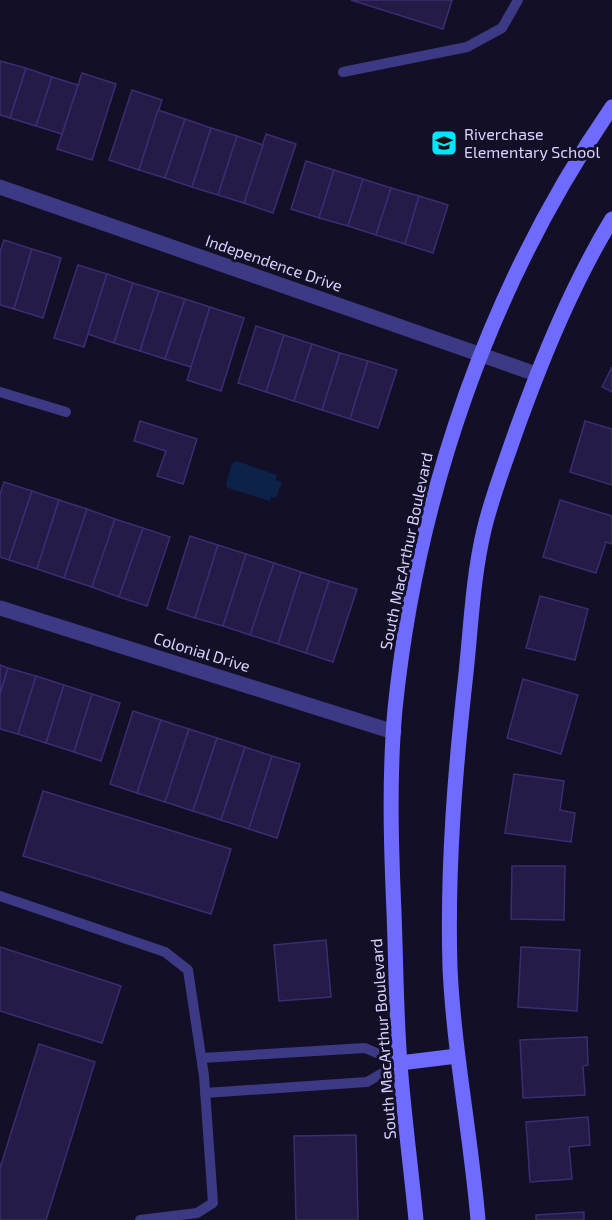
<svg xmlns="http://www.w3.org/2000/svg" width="612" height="1220" font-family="'Exo 2',sans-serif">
<rect width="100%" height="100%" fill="#130f26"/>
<!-- water -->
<polygon fill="#0c2248" points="237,461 277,475 276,480 282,482 276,498 271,497 270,501 228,488 226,484 232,463"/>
<!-- building -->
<g fill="#241b47" stroke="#3b2d73" stroke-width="1.5">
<polygon points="351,0 452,0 443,29"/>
<polygon points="0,61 26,68 10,118 0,115"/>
<polygon points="26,68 52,77 36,126 10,118"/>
<polygon points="82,73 116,84 92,160 57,149"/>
<polygon points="52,77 78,85 62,134 36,126"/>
<polygon points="132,90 162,100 139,170 109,160"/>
<polygon points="158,110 185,119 165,178 139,170"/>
<polygon points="185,119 211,128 192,187 165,178"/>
<polygon points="211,128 237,136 218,195 192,187"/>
<polygon points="266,134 296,144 273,213 244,203"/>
<polygon points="237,136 263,145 244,203 218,195"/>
<polygon points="306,161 334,170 319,218 291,209"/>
<polygon points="334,170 363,179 348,226 319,218"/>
<polygon points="363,179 391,188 376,235 348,226"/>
<polygon points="391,188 419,196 405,244 376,235"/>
<polygon points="419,196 448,205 433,253 405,244"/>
<polygon points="4,240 32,249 14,309 0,305 0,252"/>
<polygon points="32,249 61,258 43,318 14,309"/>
<polygon points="78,265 107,274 84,347 54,338"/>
<polygon points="107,274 133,283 114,343 88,334"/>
<polygon points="133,283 159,291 140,351 114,343"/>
<polygon points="159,291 185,299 165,359 140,351"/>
<polygon points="185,299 210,307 191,367 165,359"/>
<polygon points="210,307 244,318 221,391 187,380"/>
<polygon points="256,326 284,335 266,392 238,383"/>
<polygon points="284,335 312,344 294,401 266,392"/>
<polygon points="312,344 340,353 322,410 294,401"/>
<polygon points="340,353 368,361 350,419 322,410"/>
<polygon points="368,361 397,370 378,428 350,419"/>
<polygon points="612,367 612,392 602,387"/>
<polygon points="140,421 197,439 183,484 157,476 166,451 134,441"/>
<polygon points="585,421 612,429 612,485 570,472"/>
<polygon points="4,482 32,491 9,560 0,557 0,494"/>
<polygon points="32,491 59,500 37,569 9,560"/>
<polygon points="59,500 87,509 64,578 37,569"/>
<polygon points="560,500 612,516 612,544 606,542 596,573 543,557"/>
<polygon points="87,509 115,519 92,587 64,578"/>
<polygon points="115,519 143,528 119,597 92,587"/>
<polygon points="143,528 170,537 147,606 119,597"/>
<polygon points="190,536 218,545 195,618 167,609"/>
<polygon points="218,545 246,554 223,626 195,618"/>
<polygon points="246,554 274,563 250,635 223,626"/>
<polygon points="274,563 301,572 278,644 250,635"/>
<polygon points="301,572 329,581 306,653 278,644"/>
<polygon points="329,581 357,589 333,662 306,653"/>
<polygon points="540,596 588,609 575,660 526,648"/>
<polygon points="0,665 8,668 0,694"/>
<polygon points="8,668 36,676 18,734 0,729 0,694"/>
<polygon points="36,676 64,685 46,743 18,734"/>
<polygon points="523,679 578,695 561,754 507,738"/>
<polygon points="64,685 92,694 74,752 46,743"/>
<polygon points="92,694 120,703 101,761 74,752"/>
<polygon points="133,711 161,720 137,793 110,784"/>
<polygon points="161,720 189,729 165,802 137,793"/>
<polygon points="189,729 217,738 193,811 165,802"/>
<polygon points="217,738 245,747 221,820 193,811"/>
<polygon points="245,747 272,756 249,829 221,820"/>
<polygon points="272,756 300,764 277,838 249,829"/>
<polygon points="514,774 564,781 560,810 575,813 571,842 505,833"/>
<polygon points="43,791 231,849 211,914 23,856"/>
<polygon points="512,866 565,866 564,920 511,919"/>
<polygon points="326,940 331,997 279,1001 274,945"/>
<polygon points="0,947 121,986 102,1043 0,1011"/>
<polygon points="521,947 580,950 577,1011 518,1007"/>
<polygon points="587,1037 588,1065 583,1066 585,1095 523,1098 520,1040"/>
<polygon points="39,1044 95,1062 46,1220 0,1220 0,1168"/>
<polygon points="588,1117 590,1145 569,1147 572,1179 530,1182 526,1122"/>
<polygon points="356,1135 358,1220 296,1220 294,1136"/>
<polygon points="584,1212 584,1220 536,1220 536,1215"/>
</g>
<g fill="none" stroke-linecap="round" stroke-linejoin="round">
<!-- service -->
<g stroke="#3d3a85" stroke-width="10">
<polyline points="343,72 467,47 502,28 518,0"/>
<polyline points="0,392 66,412"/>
<polyline points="0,896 165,952 188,970 204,1076 213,1203 197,1213 140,1220"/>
<polyline points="202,1058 365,1048 400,1063"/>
<polyline points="205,1093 367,1082 400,1063"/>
</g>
<!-- minor -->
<g stroke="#3d3a85" stroke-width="15">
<polyline points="0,187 536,374"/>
<polyline points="0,608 394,732"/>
</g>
<!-- secondary -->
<g stroke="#6f6bff" stroke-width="15">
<polyline points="400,1063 457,1056"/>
<path d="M416,1220C411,1168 404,1116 400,1064C396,1013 396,963 394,912C391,845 389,776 395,709C417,495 490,284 612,107"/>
<path d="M478,1220C471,1136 454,1053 450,968C447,869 455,771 466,673C471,626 473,576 484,530C492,496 505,463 516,431C542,359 572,285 612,219"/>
</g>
</g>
<!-- icons -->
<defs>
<symbol id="school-square" viewBox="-11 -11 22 22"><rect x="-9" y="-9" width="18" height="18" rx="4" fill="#00e5ff" stroke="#130f26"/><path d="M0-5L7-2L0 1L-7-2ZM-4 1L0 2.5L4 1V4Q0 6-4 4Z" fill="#111"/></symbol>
</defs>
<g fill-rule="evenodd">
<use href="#school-square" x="429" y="128" width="30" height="30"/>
</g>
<g text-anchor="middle" stroke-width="6" stroke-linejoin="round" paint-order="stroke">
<!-- poi labels -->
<g font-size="16" fill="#d9d4ff" stroke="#130f26" text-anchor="start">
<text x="464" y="140">Riverchase<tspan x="464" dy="18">Elementary School</tspan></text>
</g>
<!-- street labels -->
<g font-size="16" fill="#d9d4ff" stroke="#130f26">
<text transform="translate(274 263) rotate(19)" y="6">Independence Drive</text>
<text transform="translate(406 551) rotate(-78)" y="6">South MacArthur Boulevard</text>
<text transform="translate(202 652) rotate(17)" y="6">Colonial Drive</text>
<text transform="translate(383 1039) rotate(-94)" y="6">South MacArthur Boulevard</text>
</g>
</g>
</svg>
